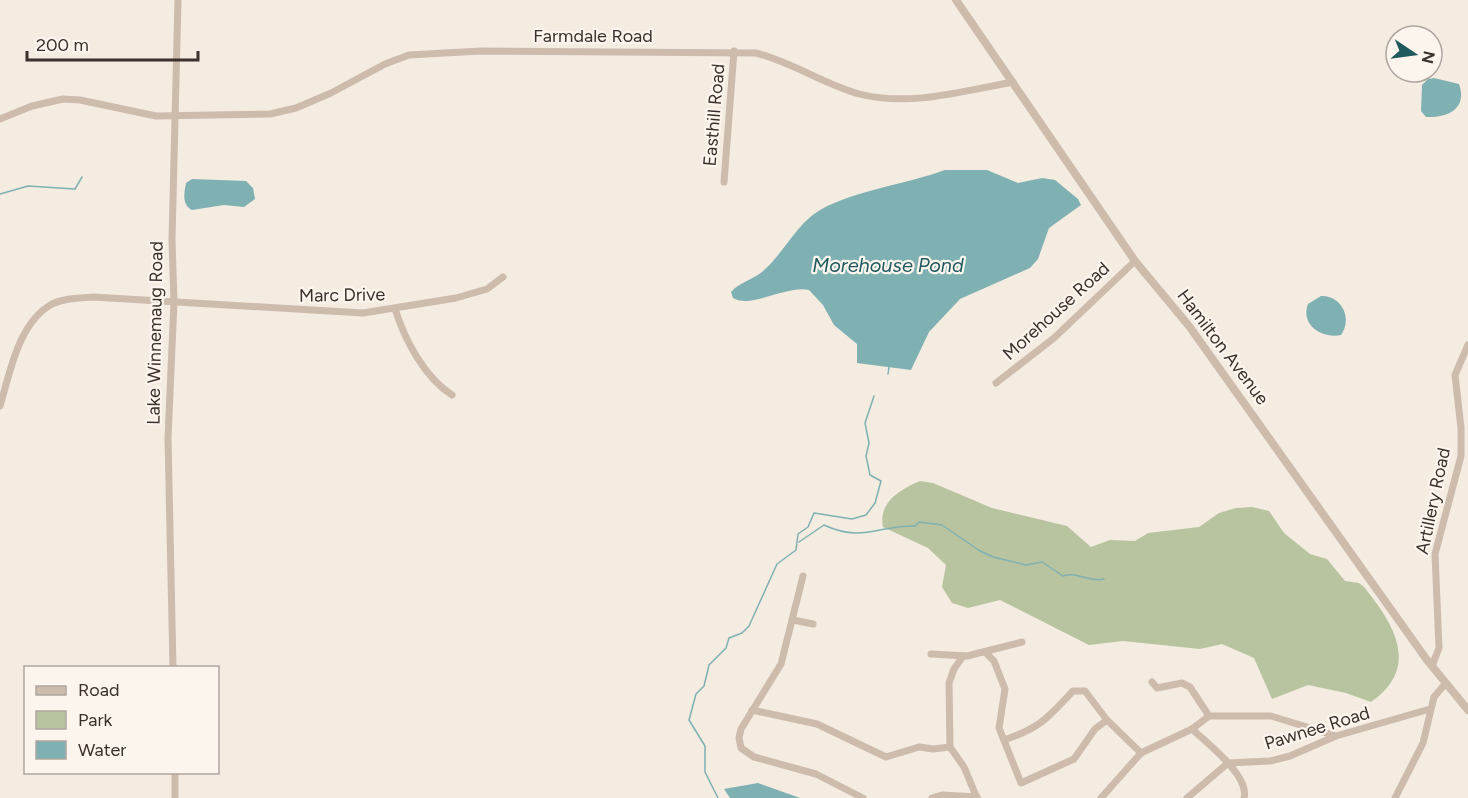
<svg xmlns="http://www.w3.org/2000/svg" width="1468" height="798" font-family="Figtree,sans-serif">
<rect width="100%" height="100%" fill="#f4ebe1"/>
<!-- green -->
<path fill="#b8c4a0" d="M920,481L933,483L992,508L1067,526L1091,547L1110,540L1135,541L1148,533L1199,527L1219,513L1236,508L1252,507L1269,511L1284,533L1310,554L1327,559L1345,581L1359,583L1364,587C1394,624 1421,667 1371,702L1346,693L1308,685L1272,699L1254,658L1222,644L1200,649L1123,641L1089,645L1000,600L968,608L952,603L942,587L946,565L928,548L883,527C878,502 901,489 920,481Z"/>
<!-- water -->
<g fill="#7fb0b2">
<path d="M1434,78L1459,84C1468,109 1447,118 1426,117L1421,111L1422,85L1428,79Z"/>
<path d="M945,170H987L1018,183L1042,178L1055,180L1078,199L1081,205L1049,228L1038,259L1030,268L960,299L929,332L911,370L857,363V344L834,325L823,305L809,290C786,285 751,309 733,298L731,292C740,282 752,280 762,272C782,255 793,230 814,214C845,192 908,184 945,170Z"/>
<path d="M192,179L246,181L253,188L255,199L244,207L224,205L192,210C182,205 184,193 186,183Z"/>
<path d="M1321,296C1341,295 1353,318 1341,335C1322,339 1300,325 1308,304Z"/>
<polygon points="758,783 800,798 730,798 724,789"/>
</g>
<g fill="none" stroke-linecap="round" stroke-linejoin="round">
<!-- stream -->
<g stroke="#7fb0b2" stroke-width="1.5">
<polyline points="0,194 28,186 75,189 82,177"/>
<polyline points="888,374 889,367"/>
<path d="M799,542L824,525C863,543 878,525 915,526L919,522L942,525L980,551L993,557L1026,565L1042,562L1063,576C1078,571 1089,583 1104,579"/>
<polyline points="718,798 705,772 705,746 689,720 696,694 704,686 709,665 726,648 729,638 742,633 749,626 777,564 796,550 798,534 808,527 814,513 852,519 866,515 875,503 881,481 870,475 866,456 869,443 865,423 874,396"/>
</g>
<!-- minor -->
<g stroke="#cdbbac" stroke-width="7">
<path d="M0,119L32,106L63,99L80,100L156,116L270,114L296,108L331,93L385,64L409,55L481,51L756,53C792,62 823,84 859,94C910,107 963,91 1013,82"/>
<polyline points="724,182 734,51"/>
<path d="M395,309C405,340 424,377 452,395"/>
<polyline points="996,383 1054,338 1135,261"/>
<path d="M0,406C10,373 18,323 52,304C65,298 79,298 93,297L363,313L456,298L487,289L503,277"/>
<polyline points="803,576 781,664 741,729 739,738 741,748 754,757 816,774 863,798"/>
<polyline points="793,620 813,624"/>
<polyline points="985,652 994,661 1005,689 999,728 1021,783 1074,759 1095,729 1107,720"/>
<polyline points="931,654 967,656 1022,642"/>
<polyline points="963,656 954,669 949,683 950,747 964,767 977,798"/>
<polyline points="1432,666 1439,648 1435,554 1461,456 1461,428 1455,375 1468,345"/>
<polyline points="173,668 168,438 174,302 172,239 178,0"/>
<polyline points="1152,682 1157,688 1182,683 1190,687 1209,716"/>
<polyline points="752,710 817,724 886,757 919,747 933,749 950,747"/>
<path d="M1192,729C1207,743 1250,776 1244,798"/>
<path d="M1004,740C1040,728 1048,718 1073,691H1085L1107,720L1141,753"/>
<polyline points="175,772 175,798"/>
<polyline points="932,798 942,795 977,797"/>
<polyline points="1101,798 1141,753 1192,729 1209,716 1271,716 1336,736"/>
<polyline points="1187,798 1228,763 1270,761 1290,756 1336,736 1430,709"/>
<polyline points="1395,798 1423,743 1434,697 1445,684"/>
</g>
<!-- tertiary -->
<polyline stroke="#cdbbac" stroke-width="8" points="956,0 1135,261 1189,326 1427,660 1468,710"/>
</g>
<g text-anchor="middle" stroke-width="4.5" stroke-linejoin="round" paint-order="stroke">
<!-- street labels -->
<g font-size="18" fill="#3b302b" stroke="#fbf5ee">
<text x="593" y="42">Farmdale Road</text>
<text transform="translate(714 115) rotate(-85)" y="6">Easthill Road</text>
<text transform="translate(342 295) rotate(-1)" y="6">Marc Drive</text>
<text transform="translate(1056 311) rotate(-42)" y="6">Morehouse Road</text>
<text transform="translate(155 333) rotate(-89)" y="6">Lake Winnemaug Road</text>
<text transform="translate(1223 347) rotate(53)" y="6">Hamilton Avenue</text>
<text transform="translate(1433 501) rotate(-78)" y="6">Artillery Road</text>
<text transform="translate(1317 728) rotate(-17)" y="6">Pawnee Road</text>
</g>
<!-- water labels -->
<g font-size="20" font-style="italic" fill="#1f5a5e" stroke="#fbf5ee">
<text x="888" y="272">Morehouse Pond</text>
</g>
</g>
<!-- legend -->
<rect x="24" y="666" width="195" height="108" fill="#fbf5ee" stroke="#aea6a0" stroke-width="1.5"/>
<rect x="36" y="686" width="30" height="9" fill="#cdbbac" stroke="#aea6a0" stroke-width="1.5"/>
<text x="78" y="696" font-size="18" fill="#3b302b">Road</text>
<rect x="36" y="711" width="30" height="18" fill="#b8c4a0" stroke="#aea6a0" stroke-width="1.5"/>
<text x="78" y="726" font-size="18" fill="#3b302b">Park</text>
<rect x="36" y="741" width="30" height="18" fill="#7fb0b2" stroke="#aea6a0" stroke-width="1.5"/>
<text x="78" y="756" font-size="18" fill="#3b302b">Water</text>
<!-- north arrow -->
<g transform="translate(1414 54) rotate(103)"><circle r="28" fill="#fbf5ee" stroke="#aea6a0" stroke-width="1.5"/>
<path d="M0-4.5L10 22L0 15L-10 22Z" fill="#1f5a5e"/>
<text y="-9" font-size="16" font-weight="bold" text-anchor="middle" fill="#3b302b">N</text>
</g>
<!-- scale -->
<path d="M27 51v9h171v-9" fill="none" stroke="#3b302b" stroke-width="3"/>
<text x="36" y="51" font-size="18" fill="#3b302b" stroke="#fbf5ee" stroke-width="4.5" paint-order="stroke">200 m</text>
</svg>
